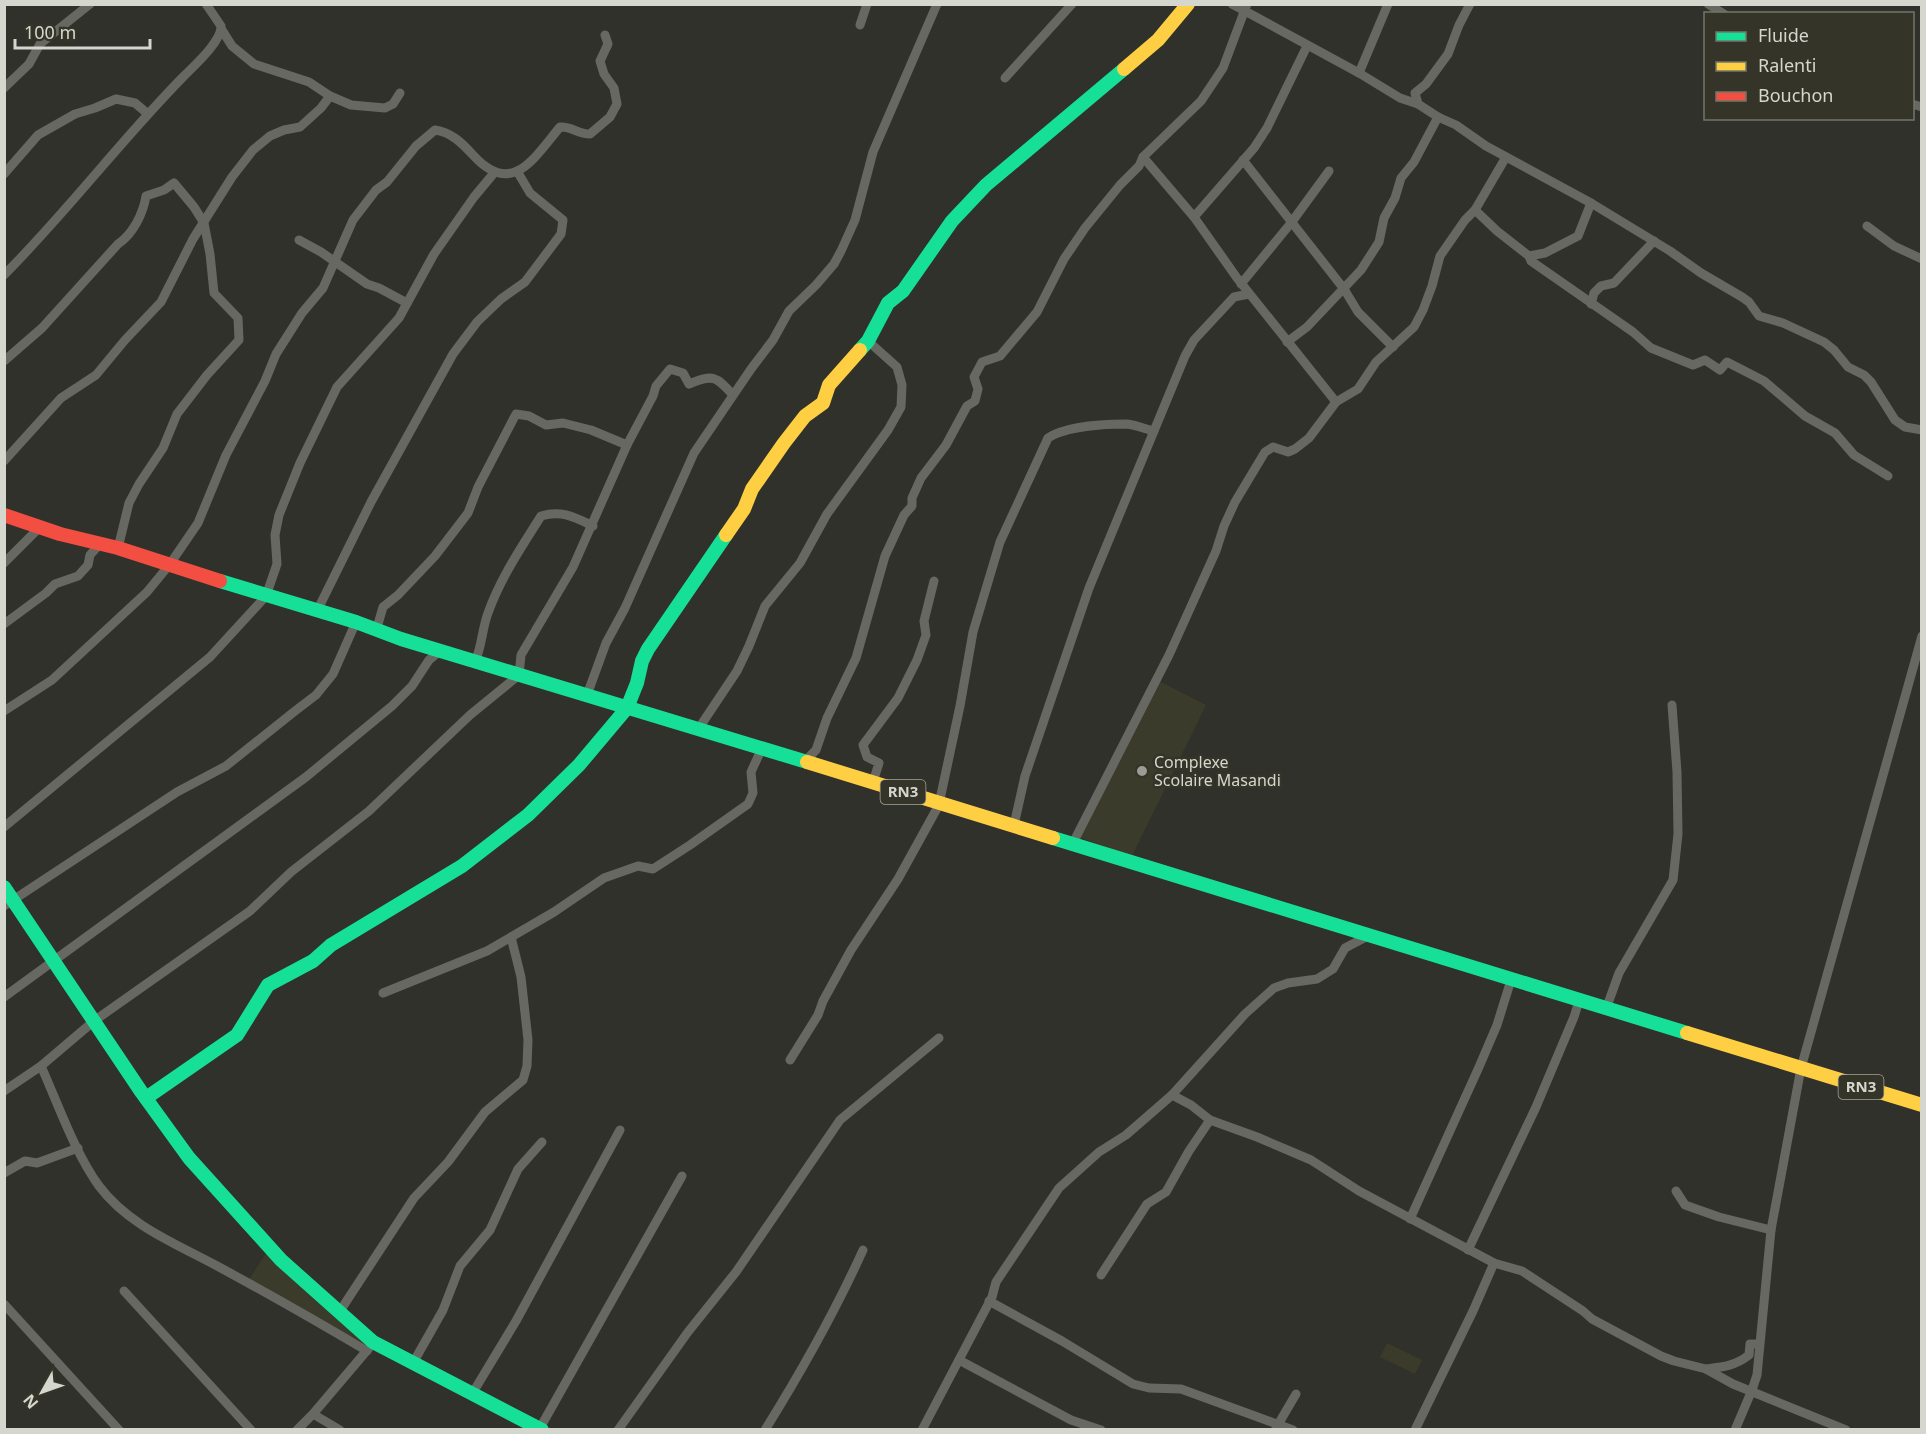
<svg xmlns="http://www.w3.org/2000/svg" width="1926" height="1434" font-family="'Noto Sans',sans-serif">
<rect width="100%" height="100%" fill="#31312b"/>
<!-- built -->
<g fill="#3b3b2b">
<polygon points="1157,680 1206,705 1132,856 1078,837"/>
<polygon points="268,1250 370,1347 248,1281"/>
<polygon points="1387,1343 1422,1360 1415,1374 1380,1357"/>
</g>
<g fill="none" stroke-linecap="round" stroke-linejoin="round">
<!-- street -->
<g stroke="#676861" stroke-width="9">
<polyline points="1232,4 1359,73 1400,98 1418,104"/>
<polyline points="1470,4 1459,25 1448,54 1426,84 1415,93 1418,104 1438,117 1456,125 1486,146 1591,203 1670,251 1701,273 1742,297 1749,302 1759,316 1783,323 1824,342 1834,350 1848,367 1864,375 1871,382 1895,420 1905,427 1922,430"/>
<polyline points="1708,4 1724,14"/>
<polyline points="860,25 867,4"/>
<polyline points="222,30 232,46 254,64 309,82 330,96 351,105 385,108 393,104 400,93"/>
<polyline points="1359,73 1388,4"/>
<polyline points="1005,78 1072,4"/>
<polyline points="4,88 29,64 40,44 90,4"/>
<polyline points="1912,104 1922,107"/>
<polyline points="1143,157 1194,217 1237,278 1336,402"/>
<polyline points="1243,160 1344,289 1358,312 1393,347"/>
<polyline points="4,174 38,135 75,114 95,108 116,99 135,103 148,114"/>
<polyline points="1475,210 1497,231 1529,256 1531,261 1633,332 1651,348 1693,365 1705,360 1720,370 1727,362 1764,381 1805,416 1835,433 1854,455 1888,476"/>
<polyline points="1194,217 1254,148 1267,128 1307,46"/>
<polyline points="1867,226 1894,246 1922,259"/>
<polyline points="299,240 321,252 367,284 379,288 407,303"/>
<polyline points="1529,256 1545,253 1578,236 1591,203"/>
<path d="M4,275C67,212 121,140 183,77C194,66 222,41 221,26L206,4"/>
<polyline points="1241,284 1291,223 1329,171"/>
<polyline points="1591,304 1594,293 1601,286 1614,283 1654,241"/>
<polyline points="1287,342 1307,327 1361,270 1379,242 1384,218 1395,198 1401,178 1414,162 1438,117"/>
<path d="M4,361L42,328L118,244C133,234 143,214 146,196L164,190L174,183L194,207L204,223L210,254L214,293L238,318L239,340L207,375L177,414L163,448L139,484L129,503L118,548"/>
<polyline points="4,461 61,398 96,375 125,340 161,302 193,239 232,177 253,150 270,136 284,130 300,127 321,108 330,96"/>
<polyline points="4,563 39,528"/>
<polyline points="318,609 371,502 453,354 477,322 501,299 525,282 561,234 563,220 530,193 517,171"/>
<polyline points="4,624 46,593 55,584 78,576 88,565 90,555 99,545"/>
<polyline points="376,631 383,607 398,595 435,556 468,513 478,487 516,414 529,416 546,425 563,423 591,430 627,445"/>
<path d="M475,662C482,646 482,629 488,613C501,577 521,548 541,516C562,510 574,517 593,526"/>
<polyline points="587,695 606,643 625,608 694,453 751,369 773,340 789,311 816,285 834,264 841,251 855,220 873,152 937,4"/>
<path d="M4,711L52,680L147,592L170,564L198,523L226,455L265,381L276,354L302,313L323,288L353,220L376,190L387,182L416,146L435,130C451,132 462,143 473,155C512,198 534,158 560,127C572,126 577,134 590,134L610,117L617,104L614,88L604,74L600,61L608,44L605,35"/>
<polyline points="699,728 737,671 749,646 765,606 800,563 827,514 888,430 901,407 902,385 897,367 868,341"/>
<polyline points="805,761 816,750 827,718 856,658 885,556 904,515 912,506 912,498 921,478 946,445 967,406 975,401 978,389 974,377 982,362 1000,356 1037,312 1064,259 1085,228 1120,185 1139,166 1143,157 1201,101 1223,68 1247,4"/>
<polyline points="873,782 879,763 867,757 863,745 898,698 917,660 926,635 924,621 934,581"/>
<path d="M939,804L960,706L973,632L1000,542L1048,438C1066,426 1105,424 1127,424C1136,425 1145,429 1154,431"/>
<polyline points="1014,825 1025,776 1089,588 1185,356 1194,340 1234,297 1249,294"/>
<polyline points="4,827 210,657 266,596 277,564 275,535 279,515 300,463 337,387 399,318 434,254 474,197 494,173"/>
<polyline points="1073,843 1169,655 1216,551 1224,526 1235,502 1265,452 1273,447 1288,452 1295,449 1309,438 1336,402 1358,389 1376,362 1414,327 1423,310 1432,286 1440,256 1465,220 1475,210 1506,157"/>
<polyline points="4,906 177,792 226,766 295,711 316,695 333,674 356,622"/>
<polyline points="383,993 487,951 554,912 604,878 638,866 653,869 690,845 748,804 753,793 751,772 762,748"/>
<polyline points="4,997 306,777 392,706 412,686 429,660 440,651"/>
<polyline points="1606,1009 1619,973 1673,880 1678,834 1677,772 1672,705"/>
<polyline points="790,1060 818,1015 823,1001 851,950 898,879 940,803"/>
<path d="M41,1066C58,1104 75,1153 99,1186C129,1226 177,1244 219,1267C269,1294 318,1322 367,1351"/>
<path d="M4,1091L41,1066L94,1021L250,911L291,872L369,811L470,715L519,675L521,655L573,567L627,445L653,396L656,386L670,369L683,373L689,384C713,374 716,376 733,395"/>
<polyline points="1172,1095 1191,1105 1210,1120 1257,1137 1311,1160 1359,1191 1494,1263 1522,1271 1583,1311 1592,1319 1661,1356 1674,1361 1706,1369 1733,1384 1846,1430"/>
<polyline points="4,1173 25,1161 37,1163 78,1148"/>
<polyline points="1676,1191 1685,1205 1719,1217 1771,1230"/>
<polyline points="1410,1219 1479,1067 1497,1025 1511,980"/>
<polyline points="1468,1250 1536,1107 1574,1017 1579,1001"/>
<polyline points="1101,1275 1147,1204 1166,1192 1189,1151 1210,1120"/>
<polyline points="124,1291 251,1430"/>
<polyline points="989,1301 1062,1341 1133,1384 1149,1388 1181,1389 1293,1430"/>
<polyline points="4,1304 119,1430"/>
<polyline points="340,1311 414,1198 448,1162 485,1112 523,1080 527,1066 528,1040 521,977 511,937"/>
<polyline points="959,1360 1071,1420 1101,1430"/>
<polyline points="413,1363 443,1310 460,1266 490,1230 518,1169 542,1142"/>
<path d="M1706,1369C1723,1367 1735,1366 1749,1355L1750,1344H1759"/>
<polyline points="472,1394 516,1321 620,1130"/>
<polyline points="313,1414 340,1430"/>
<polyline points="540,1428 682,1176"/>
<polyline points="1276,1428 1296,1394"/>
<polyline points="297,1430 313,1414 369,1348"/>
<polyline points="618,1430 688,1332 736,1272 840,1120 939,1038"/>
<path d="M765,1430C801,1372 835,1312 863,1250"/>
<polyline points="922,1430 992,1297 996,1282 1059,1188 1099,1152 1126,1135 1172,1095 1245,1014 1274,988 1288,983 1317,979 1333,969 1345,948 1366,937"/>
<polyline points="1415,1430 1473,1311 1494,1263"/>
<polyline points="1735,1430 1752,1390 1757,1375 1771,1230 1801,1068 1922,636"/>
</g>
<!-- fast -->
<g stroke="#16e098" stroke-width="14">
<polyline points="860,350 868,341 888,303 903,291 952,221 986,185 1124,69"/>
<polyline points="220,581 356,622 401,639 807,762"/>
<polyline points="1053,838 1687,1033"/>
<polyline points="4,887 142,1093 189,1158 281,1260 373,1342 542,1430"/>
<polyline points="146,1098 237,1035 268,985 313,961 331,945 462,866 528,815 579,765 627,708 637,683 642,661 648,649 726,535"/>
</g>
<!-- slow -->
<g stroke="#ffcf43" stroke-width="14">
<polyline points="1124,69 1158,40 1188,4"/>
<polyline points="726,535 744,509 752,489 784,443 805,416 823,403 829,385 860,350"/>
<polyline points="807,762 1053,838"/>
<polyline points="1687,1033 1922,1105"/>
</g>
<!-- jam -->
<polyline stroke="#f24e42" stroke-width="14" points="4,515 60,534 118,548 220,581"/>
</g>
<!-- markers -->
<circle fill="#9c9c95" stroke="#343428" stroke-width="2" cx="1142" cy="771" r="6"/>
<g text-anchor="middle" stroke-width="5" stroke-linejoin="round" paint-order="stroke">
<!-- shield labels -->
<g fill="#343428" stroke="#a5a59c" stroke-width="1.5">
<rect x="880.5" y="780" width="45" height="24" rx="4.5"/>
<rect x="1838.5" y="1075" width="45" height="24" rx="4.5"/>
</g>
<g font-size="15" font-weight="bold" fill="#d5d6ce">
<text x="903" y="797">RN3</text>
<text x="1861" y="1092">RN3</text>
</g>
<!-- poi labels -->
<g font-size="16" fill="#d5d6ce" stroke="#343428" text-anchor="start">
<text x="1154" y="768">Complexe<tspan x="1154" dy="18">Scolaire Masandi</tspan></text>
</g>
</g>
<!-- border -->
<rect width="1926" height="1434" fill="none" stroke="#d5d6ce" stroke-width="12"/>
<!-- legend -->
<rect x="1704" y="12" width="210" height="108" fill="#343428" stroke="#74756a" stroke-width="1.5"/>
<rect x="1716" y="32" width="30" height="9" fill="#16e098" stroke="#74756a" stroke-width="1.5"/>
<text x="1758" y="42" font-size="18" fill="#d5d6ce">Fluide</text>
<rect x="1716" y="62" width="30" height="9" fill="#ffcf43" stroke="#74756a" stroke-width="1.5"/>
<text x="1758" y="72" font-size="18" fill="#d5d6ce">Ralenti</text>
<rect x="1716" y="92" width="30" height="9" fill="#f24e42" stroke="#74756a" stroke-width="1.5"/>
<text x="1758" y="102" font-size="18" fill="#d5d6ce">Bouchon</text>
<!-- north arrow -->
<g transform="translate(42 1392) rotate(230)" stroke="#343428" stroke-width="4.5" paint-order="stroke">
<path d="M0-4.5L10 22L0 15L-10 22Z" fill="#d5d6ce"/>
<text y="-9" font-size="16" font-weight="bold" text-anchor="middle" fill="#d5d6ce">N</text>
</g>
<!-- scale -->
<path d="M15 39v9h135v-9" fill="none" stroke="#d5d6ce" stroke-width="3"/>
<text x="24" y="39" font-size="18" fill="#d5d6ce" stroke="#343428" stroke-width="4.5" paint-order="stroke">100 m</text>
</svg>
